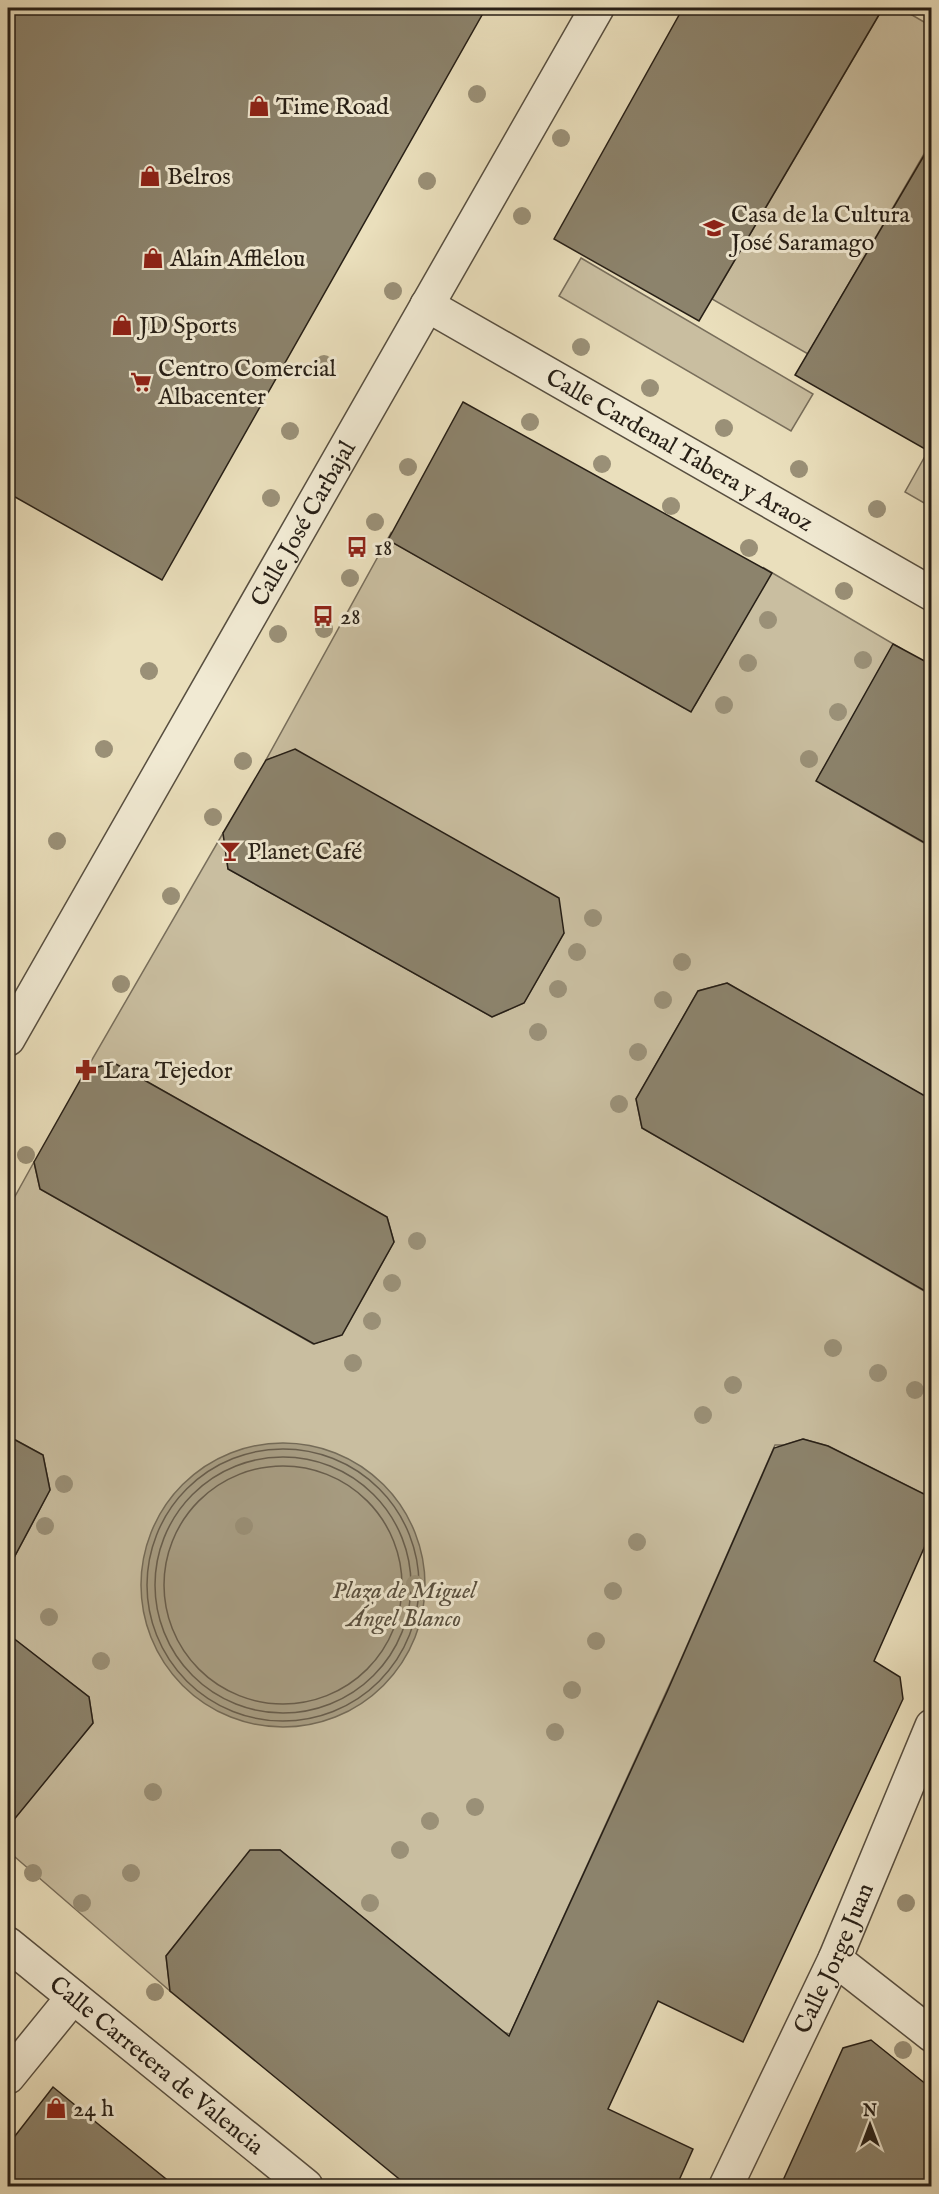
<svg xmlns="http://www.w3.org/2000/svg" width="939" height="2194" font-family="'IM FELL English',serif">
<rect width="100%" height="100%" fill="#eadfbc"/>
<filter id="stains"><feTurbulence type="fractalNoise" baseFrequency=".00333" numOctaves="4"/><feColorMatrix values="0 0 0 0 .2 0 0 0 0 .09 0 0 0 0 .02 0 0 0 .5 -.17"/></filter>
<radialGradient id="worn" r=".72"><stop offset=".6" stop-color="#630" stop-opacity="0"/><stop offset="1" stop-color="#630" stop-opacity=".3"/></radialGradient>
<!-- green -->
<g fill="#c9bea0" stroke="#786e5b" stroke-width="1.5">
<polygon points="883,8 900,8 931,26 931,142 808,354 712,299"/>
<polygon points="581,258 813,394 791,431 559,296"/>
<polygon points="924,458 931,462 931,507 905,492"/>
<polygon points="391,533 394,543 684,708 695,705 766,581 764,568 902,649 820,774 823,785 931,847 931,1100 727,983 698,991 636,1099 642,1128 931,1295 931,1498 828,1446 803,1439 784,1445 775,1445 678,1666 510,2034 503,2032 280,1850 250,1851 166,1956 170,1991 8,1851 8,1825 93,1723 89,1697 8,1634 8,1569 50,1490 43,1455 8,1436 8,1209 34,1162 40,1189 313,1344 342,1335 394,1242 387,1217 114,1063 86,1070 223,833 228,869 492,1017 524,1003 564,933 295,750 266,760"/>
</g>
<!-- water -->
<circle fill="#a89e84" stroke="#746b58" stroke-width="1.5" cx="283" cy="1585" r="142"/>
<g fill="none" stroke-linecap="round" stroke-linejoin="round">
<!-- shore -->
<g stroke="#685e4d" stroke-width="1.5">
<circle cx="283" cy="1585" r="136"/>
<circle cx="283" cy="1585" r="128"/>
<circle cx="283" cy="1585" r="119"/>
</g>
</g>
<!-- building -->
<g fill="#8c836c" stroke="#271f16" stroke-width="1.5">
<polygon points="8,8 486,8 162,580 8,493"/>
<polygon points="683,8 883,8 699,321 554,239"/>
<polygon points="932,142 932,453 795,375"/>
<polygon points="463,402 772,573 691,712 388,540"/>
<polygon points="893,644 932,665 932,847 816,781"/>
<polygon points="295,749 559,898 564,933 524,1003 492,1017 228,869 223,833 266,760"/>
<polygon points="727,983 932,1100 932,1295 642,1128 636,1099 698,991"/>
<polygon points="114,1063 387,1217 394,1242 342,1335 314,1344 40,1189 34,1162 86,1070"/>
<polygon points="8,1436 43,1455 50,1490 8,1569"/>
<polygon points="803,1439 828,1446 932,1498 932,1530 874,1661 900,1677 903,1699 743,2042 658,2001 608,2109 693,2149 676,2187 409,2187 170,1991 166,1956 250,1850 280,1850 509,2036 667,1692 774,1448"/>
<polygon points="8,1634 89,1697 93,1723 8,1827"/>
<polygon points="871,2040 932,2089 932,2187 780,2187 843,2048"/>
<polygon points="53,2087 103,2128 176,2187 8,2187 8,2145"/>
</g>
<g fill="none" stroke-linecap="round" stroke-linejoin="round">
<defs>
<g id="minor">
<path id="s1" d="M427,305L932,594"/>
<path id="s2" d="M8,1039L597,8"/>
<path id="s3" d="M8,1944L306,2186"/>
<polyline points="835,1959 932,2035"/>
<polyline points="8,2077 73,1997"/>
<path id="s4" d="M726,2186L835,1959L932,1726"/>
</g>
</defs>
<!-- minor casing -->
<use href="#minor" stroke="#584f40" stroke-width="36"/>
<!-- minor -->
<use href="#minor" stroke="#f1ead3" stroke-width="33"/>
</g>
<!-- trees -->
<g fill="#9a9077">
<circle cx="477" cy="94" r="9"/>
<circle cx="561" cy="138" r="9"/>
<circle cx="427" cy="181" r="9"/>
<circle cx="522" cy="216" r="9"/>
<circle cx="393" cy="291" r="9"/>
<circle cx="581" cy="347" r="9"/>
<circle cx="324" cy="364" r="9"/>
<circle cx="650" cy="388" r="9"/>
<circle cx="530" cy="422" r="9"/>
<circle cx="724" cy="428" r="9"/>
<circle cx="290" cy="431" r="9"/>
<circle cx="602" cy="464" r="9"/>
<circle cx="408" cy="467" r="9"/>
<circle cx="799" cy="469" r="9"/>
<circle cx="271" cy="498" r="9"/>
<circle cx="671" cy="506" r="9"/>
<circle cx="877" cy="509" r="9"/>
<circle cx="375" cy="522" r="9"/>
<circle cx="749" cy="548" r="9"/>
<circle cx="350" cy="578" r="9"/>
<circle cx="844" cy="591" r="9"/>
<circle cx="768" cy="620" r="9"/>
<circle cx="324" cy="629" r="9"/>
<circle cx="278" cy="634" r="9"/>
<circle cx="863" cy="660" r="9"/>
<circle cx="748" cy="663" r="9"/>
<circle cx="149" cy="671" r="9"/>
<circle cx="724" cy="705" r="9"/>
<circle cx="838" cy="712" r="9"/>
<circle cx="104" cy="749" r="9"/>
<circle cx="809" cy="759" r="9"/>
<circle cx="243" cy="761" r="9"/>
<circle cx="213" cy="817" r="9"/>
<circle cx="57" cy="841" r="9"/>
<circle cx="171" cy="896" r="9"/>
<circle cx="593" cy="918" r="9"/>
<circle cx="577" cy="952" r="9"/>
<circle cx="682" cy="962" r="9"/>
<circle cx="121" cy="984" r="9"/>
<circle cx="558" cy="989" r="9"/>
<circle cx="663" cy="1000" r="9"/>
<circle cx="538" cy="1032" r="9"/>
<circle cx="638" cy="1052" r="9"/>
<circle cx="619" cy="1104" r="9"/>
<circle cx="26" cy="1155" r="9"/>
<circle cx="417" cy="1241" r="9"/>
<circle cx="392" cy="1283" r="9"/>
<circle cx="372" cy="1321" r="9"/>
<circle cx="833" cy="1348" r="9"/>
<circle cx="353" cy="1363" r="9"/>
<circle cx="878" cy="1373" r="9"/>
<circle cx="733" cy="1385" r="9"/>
<circle cx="915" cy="1390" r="9"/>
<circle cx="703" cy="1415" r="9"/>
<circle cx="64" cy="1484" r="9"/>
<circle cx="45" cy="1526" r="9"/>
<circle cx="244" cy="1526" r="9"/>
<circle cx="637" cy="1542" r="9"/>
<circle cx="415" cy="1584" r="9"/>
<circle cx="613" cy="1591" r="9"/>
<circle cx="49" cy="1617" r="9"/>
<circle cx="596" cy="1641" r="9"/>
<circle cx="101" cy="1661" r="9"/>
<circle cx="572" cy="1690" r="9"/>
<circle cx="555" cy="1732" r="9"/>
<circle cx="153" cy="1792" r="9"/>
<circle cx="475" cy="1807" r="9"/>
<circle cx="430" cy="1821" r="9"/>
<circle cx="400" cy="1850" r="9"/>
<circle cx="33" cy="1873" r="9"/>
<circle cx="131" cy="1873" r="9"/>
<circle cx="82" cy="1903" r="9"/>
<circle cx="370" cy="1903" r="9"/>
<circle cx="906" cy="1903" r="9"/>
<circle cx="155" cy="1992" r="9"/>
<circle cx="903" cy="2050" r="9"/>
</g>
<!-- icons -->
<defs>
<symbol id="shop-bare" viewBox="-9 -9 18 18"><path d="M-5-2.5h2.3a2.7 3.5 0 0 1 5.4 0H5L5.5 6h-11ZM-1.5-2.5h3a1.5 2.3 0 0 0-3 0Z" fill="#8f2418" stroke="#f1ead3" stroke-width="2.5" paint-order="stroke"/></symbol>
<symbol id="university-bare" viewBox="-9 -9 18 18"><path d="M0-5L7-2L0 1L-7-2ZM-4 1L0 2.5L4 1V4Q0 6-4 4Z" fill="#8f2418" stroke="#f1ead3" stroke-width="2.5" paint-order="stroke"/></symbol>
<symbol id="supermarket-bare" viewBox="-9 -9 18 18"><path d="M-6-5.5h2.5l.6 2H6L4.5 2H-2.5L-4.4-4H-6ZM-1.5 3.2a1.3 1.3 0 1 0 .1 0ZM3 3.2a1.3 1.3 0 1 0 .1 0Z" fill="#8f2418" stroke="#f1ead3" stroke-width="2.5" paint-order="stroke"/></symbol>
<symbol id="bus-bare" viewBox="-9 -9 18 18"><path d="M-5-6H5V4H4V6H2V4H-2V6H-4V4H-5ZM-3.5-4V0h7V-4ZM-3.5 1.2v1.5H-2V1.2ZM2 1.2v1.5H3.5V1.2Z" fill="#8f2418" stroke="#f1ead3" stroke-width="2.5" paint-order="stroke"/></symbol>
<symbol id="bar-bare" viewBox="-9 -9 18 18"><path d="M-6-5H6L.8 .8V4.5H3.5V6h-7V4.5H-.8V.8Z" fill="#8f2418" stroke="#f1ead3" stroke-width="2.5" paint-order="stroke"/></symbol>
<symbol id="pharmacy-bare" viewBox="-9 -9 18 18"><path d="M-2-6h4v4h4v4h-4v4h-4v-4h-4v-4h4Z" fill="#8f2418" stroke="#f1ead3" stroke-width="2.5" paint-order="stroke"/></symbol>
</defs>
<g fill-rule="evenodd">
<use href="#shop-bare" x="244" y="91" width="30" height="30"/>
<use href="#shop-bare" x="135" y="161" width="30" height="30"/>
<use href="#university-bare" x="699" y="213" width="30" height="30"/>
<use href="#shop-bare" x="138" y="243" width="30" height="30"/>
<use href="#shop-bare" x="107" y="310" width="30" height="30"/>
<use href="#supermarket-bare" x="126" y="367" width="30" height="30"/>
<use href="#bus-bare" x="342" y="532" width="30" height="30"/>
<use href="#bus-bare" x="308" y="601" width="30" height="30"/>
<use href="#bar-bare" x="215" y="836" width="30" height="30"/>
<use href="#pharmacy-bare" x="71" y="1055" width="30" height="30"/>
<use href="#shop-bare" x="41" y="2093" width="30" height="30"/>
</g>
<g text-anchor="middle" stroke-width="6" stroke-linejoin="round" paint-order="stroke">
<!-- poi labels -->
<g font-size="24" fill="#271f16" stroke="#f1ead3" text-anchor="start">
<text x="276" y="114">Time Road</text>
<text x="167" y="184">Belros</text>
<text x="731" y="222">Casa de la Cultura<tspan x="731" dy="28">José Saramago</tspan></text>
<text x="170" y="266">Alain Afflelou</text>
<text x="139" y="333">JD Sports</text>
<text x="158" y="376">Centro Comercial<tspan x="158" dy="28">Albacenter</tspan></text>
<text x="374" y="555">18</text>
<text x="340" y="624">28</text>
<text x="247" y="859">Planet Café</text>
<text x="103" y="1078">Lara Tejedor</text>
<text x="73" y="2116">24 h</text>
</g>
<!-- street labels -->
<g font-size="24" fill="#271f16" stroke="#f1ead3">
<text dy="8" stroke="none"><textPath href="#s1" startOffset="291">Calle Cardenal Tabera y Araoz</textPath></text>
<text dy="8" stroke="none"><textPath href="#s2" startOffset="594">Calle José Carbajal</textPath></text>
<text dy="8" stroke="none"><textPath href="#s4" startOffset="252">Calle Jorge Juan</textPath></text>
<text dy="8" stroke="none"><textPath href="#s3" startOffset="192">Calle Carretera de Valencia</textPath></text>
</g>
<!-- park labels -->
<g font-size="24" font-style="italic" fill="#584f3f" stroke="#f1ead3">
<text x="404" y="1598">Plaza de Miguel<tspan x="404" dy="28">Ángel Blanco</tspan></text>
</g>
</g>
<!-- margin -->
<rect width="939" height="2194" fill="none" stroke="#eadfbc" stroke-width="30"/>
<rect x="9" y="9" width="921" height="2176" fill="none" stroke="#271f16" stroke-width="3"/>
<rect x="15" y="15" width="909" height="2164" fill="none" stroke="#271f16" stroke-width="1.5"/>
<!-- north arrow -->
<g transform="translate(870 2125)" stroke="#f1ead3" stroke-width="4.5" paint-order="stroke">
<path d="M0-4.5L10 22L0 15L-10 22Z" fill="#271f16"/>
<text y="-9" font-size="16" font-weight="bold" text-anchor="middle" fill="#271f16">N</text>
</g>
<rect width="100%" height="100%" filter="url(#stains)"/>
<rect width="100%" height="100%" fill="url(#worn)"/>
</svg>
